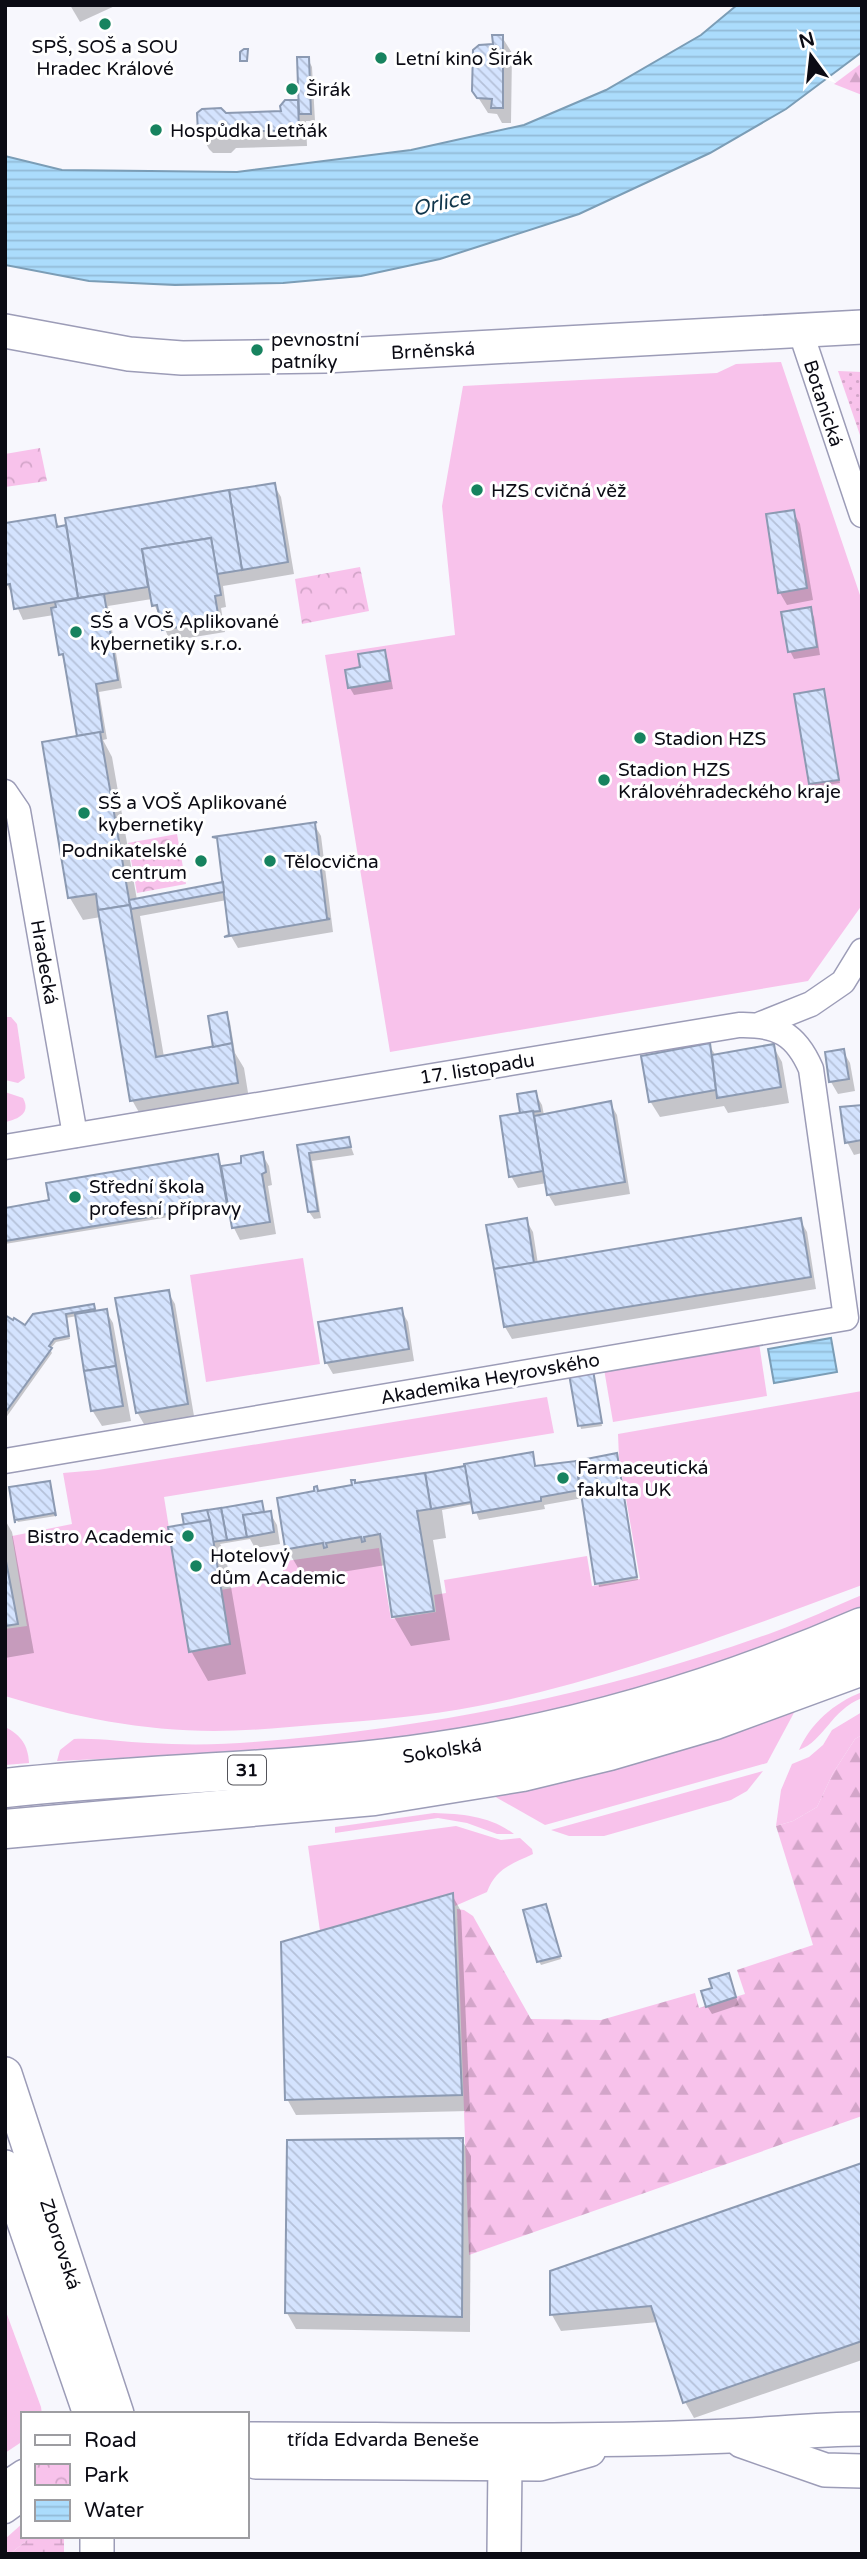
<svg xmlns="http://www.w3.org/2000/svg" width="867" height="2559" font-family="'Varela Round',sans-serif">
<defs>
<pattern id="forest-firs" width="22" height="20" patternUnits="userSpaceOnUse" patternTransform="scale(1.75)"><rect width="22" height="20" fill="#f8c2eb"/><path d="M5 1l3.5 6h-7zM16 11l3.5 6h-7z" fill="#d3a5c9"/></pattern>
<pattern id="wetland-marsh" width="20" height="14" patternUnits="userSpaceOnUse" patternTransform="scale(1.75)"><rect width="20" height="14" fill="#f8c2eb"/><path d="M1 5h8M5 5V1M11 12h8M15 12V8" fill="none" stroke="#d3a5c9"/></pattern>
<pattern id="park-crowns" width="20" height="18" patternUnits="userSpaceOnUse" patternTransform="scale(1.75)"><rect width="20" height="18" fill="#f8c2eb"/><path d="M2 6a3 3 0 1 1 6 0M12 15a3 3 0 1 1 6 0" fill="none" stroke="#d3a5c9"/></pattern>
<pattern id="garden-dots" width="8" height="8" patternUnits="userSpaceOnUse" patternTransform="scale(1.75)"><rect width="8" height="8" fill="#f8c2eb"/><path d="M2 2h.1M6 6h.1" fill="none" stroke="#d3a5c9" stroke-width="1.8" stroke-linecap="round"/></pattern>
<pattern id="water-rules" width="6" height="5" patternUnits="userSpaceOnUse" patternTransform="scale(1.75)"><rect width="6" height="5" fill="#abdcfc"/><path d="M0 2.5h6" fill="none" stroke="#92bbd7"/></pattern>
<pattern id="building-back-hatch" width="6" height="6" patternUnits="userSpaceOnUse" patternTransform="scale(1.75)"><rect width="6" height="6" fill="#d4e3fe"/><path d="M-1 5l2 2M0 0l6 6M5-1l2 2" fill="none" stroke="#b5c1d9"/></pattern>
</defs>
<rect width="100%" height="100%" fill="#f7f7fd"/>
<!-- grass -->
<g fill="#f8c2eb">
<polygon points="781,362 862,601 862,905 808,981 390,1052 325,655 455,635 442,506 463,386 717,373 736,364"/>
<polygon points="5,1017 11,1017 17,1024 25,1078 18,1083 5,1080"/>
<path d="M5,1092L23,1098C31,1113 19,1119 5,1122Z"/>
<polygon points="303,1258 320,1364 206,1382 190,1275"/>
<polygon points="759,1343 767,1396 613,1422 604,1369"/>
<path d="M862,1391V1585C736,1632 609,1680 478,1706C427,1716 376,1720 325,1724C288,1727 251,1731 214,1731C143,1731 73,1717 5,1696V1629L27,1626L12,1536L72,1524L63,1473L98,1470L547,1397L554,1433L164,1497L189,1652L230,1644L221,1590L284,1578L282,1562L286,1561L379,1548L391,1619L436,1612L434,1595L446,1593L444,1580L587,1556L592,1586L640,1579L619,1458L618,1434Z"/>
<path d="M862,1595V1612L724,1665L526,1719L398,1737L267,1751L57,1761L60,1750L74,1739C99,1738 123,1742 148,1743C183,1745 219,1745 254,1742C433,1728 605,1693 774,1632C804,1621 833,1607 862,1595Z"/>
<path d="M862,1692V1698C831,1710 824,1741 799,1750C811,1723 834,1703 862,1692Z"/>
<polygon points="796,1709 767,1763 545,1825 492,1795"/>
<polygon points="862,1712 862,1735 855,1739 833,1773 817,1807 793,1821 776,1826 781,1790 792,1764 809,1757 823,1745 832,1730"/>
<path d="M5,1727C21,1735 28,1745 29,1763L5,1765Z"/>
<polygon points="763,1771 747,1791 731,1800 604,1836 569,1836 551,1830"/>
<path d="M434,1813C463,1814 490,1816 514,1834H497L467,1823L438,1818L335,1833V1827Z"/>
<path d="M456,1826L501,1840L520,1838L532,1849L533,1854C512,1864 496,1868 487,1892L455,1906L452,1893L320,1931L308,1846Z"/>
<polygon points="5,2309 41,2407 42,2414 23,2414 23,2441 5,2453"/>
<polygon points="23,2523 23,2536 32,2536 10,2554 5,2554 5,2539"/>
</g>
<!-- forest -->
<g fill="url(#forest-firs)">
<polygon points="862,63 862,95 834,84"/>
<polygon points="862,1735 862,2116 469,2255 457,1909 464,1910 473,1916 531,2019 601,2020 695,1993 699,2008 745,1994 737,1970 813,1945 776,1826 793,1821 817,1807 833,1773 855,1739"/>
</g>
<!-- wetland -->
<polygon fill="url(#wetland-marsh)" points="32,2536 64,2536 64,2554 10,2554"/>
<!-- park -->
<g fill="url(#park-crowns)">
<polygon points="40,448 47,481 5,487 5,454"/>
<polygon points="360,567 369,611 302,624 295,579"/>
<polygon points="177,834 186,884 137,893 128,843"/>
</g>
<!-- garden -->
<polygon fill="url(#garden-dots)" points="838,371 862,372 862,441"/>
<!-- water -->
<g fill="url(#water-rules)" stroke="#7b9db6" stroke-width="2">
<polygon points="737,5 862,5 862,52 786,109 710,153 579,214 440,259 361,276 283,283 175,285 89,281 5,265 5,156 62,170 237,172 411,150 524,125 606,90 701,35"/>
<polygon points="831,1338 837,1372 774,1383 768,1349"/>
</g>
<!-- shadow -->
<g fill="#0003">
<polygon points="70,5 117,5 80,22"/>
<polygon points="502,37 512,53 511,123 502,123 497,114 488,113 474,91 494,46"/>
<polygon points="308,59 312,67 315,121 306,121 307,146 236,148 231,153 213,153 209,149 200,132 225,114 282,113 297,101 300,108"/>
<polygon points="274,485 281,497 294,574 223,586 226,607 221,608 225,632 170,641 152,599 108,606 122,688 99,692 107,739 103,740 112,757 137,900 222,884 314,824 321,836 333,932 238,948 231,936 227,900 140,916 164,1057 216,1048 226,1014 230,1022 235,1053 244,1068 250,1105 145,1123 132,1100 101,917 83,920 70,898 79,737 54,615 23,620 7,584 54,517 60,528"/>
<polygon points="793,512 800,524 813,600 787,605 780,593"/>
<polygon points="810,609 814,617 820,655 794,659 790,651"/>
<polygon points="384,652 388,660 393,689 354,695 350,688 362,669"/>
<polygon points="823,691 840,783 813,787 811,784"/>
<polygon points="709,1045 716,1056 773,1046 782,1062 789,1103 728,1113 724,1106 660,1117 650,1101"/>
<polygon points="843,1051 850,1063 855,1091 838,1094 831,1082 827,1053"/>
<polygon points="535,1093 542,1105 544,1115 610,1103 617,1115 630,1194 555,1206 548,1194 547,1183 518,1188 511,1176 522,1114"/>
<polygon points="862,1107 862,1153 854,1155 847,1142"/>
<polygon points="348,1139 354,1155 312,1161 321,1218 314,1219 309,1212 299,1146"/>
<polygon points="262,1154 269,1166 272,1185 268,1186 276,1234 240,1240 234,1228 230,1207 5,1244 5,1209 243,1164"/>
<polygon points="526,1220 533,1232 538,1264 800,1220 807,1232 816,1289 512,1339 505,1327"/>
<polygon points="168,1292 175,1304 194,1416 144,1424 137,1412"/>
<polygon points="93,1306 96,1312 106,1311 113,1323 131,1421 102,1426 92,1410 77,1316 66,1318 70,1339 56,1342 50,1349 52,1353 5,1419 5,1317 26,1327 34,1316"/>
<polygon points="401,1310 408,1322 414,1361 333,1374 326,1362"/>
<polygon points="592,1372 602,1426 581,1429 571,1375"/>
<polygon points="532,1454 537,1468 616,1458 638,1580 599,1587 583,1498 544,1505 545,1509 479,1520 473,1504 442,1510 446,1538 433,1540 450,1640 411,1646 394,1617 386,1565 304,1578 287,1549"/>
<polygon points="51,1486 56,1516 18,1522 16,1519"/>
<polygon points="270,1513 277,1525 280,1544 255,1548 250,1539 220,1544 225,1552 246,1674 208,1681 191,1651 186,1526"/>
<polygon points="5,1520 12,1532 34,1653 5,1658"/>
<polygon points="452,1895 461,1911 470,2111 296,2115 287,2099"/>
<polygon points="547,1909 561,1959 541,1965 539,1961"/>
<polygon points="728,1975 739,2005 712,2014 707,2006 714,1989"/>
<polygon points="462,2140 471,2156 470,2332 296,2329 287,2313"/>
<polygon points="862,2165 862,2360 694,2418 685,2402 658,2322 561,2331 552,2315"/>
</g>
<!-- building -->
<g fill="url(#building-back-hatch)" stroke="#8c9ab2" stroke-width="2">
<polygon points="492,35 503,35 503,108 491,108 492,99 477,98 472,91 473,50 479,45 493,44"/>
<polygon points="244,49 248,49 247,61 240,61 240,52"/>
<polygon points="297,57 309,57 311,114 299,114"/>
<polygon points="285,100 298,100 299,130 227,132 222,137 203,137 198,133 197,113 202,109 221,108 226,113 281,111 280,106"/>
<polygon points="275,483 288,562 242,570 229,490"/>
<polygon points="229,490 242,570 217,574 211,538 142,549 148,587 78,598 65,518"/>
<polygon points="794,510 807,588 778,593 766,514"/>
<polygon points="55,515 57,527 66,525 78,598 14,609 10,584 5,585 5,523"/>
<polygon points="211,538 221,595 215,596 219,620 162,630 157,605 152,606 142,549"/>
<polygon points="104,594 118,680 96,684 103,732 77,736 63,654 59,655 51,608 56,607 55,602"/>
<polygon points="811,607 817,647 788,652 781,612"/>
<polygon points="385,650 390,681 348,688 345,670 360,667 358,654"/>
<polygon points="824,689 839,780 809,784 794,694"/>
<polygon points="100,732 130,905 98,910 96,894 68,898 42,742"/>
<polygon points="317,822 315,823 327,918 330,919 224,937 229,935 217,838 212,837"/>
<polygon points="223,882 224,892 131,909 129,900"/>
<polygon points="130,905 156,1057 232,1043 238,1083 130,1101 98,910"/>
<polygon points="227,1012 232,1043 213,1047 208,1016"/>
<polygon points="710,1043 716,1090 649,1102 641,1056"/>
<polygon points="774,1044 781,1087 717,1098 712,1055"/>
<polygon points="844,1049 849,1079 829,1082 825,1052"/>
<polygon points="536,1091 540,1111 520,1113 517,1094"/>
<polygon points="611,1101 625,1182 547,1195 534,1116"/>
<polygon points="862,1105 862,1140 845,1143 840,1107"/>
<polygon points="533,1111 543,1171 509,1177 500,1116"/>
<polygon points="349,1137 351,1147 309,1153 318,1211 308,1212 297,1145"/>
<polygon points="263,1152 266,1172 262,1174 270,1222 232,1228 221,1166 241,1163 241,1156"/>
<polygon points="218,1154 227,1204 5,1241 5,1208 49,1200 46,1183"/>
<polygon points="527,1218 534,1263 494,1269 486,1225"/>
<polygon points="801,1218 811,1277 504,1327 494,1269"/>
<polygon points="169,1290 188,1404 136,1413 115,1298"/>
<polygon points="94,1304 95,1309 66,1314 69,1336 54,1339 49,1346 52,1348 5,1413 5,1315 13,1320 14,1318 25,1325 33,1314"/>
<polygon points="402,1308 409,1349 325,1363 318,1322"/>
<polygon points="107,1309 116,1366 84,1371 75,1314"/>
<polygon points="116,1366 123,1406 91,1411 84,1371"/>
<polygon points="593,1370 602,1423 578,1426 569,1374"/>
<polygon points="533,1452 535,1466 576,1461 580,1490 541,1497 541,1501 473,1513 464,1464"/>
<polygon points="617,1453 637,1577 595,1584 576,1461"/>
<polygon points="465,1466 471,1502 431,1509 425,1473"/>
<polygon points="425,1473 431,1509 417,1511 434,1611 392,1617 380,1534 364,1537 365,1541 362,1542 361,1537 326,1543 327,1547 324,1548 323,1543 288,1549 289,1553 286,1554 277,1498 314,1491 314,1487 317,1486 318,1491 352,1485 351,1480 355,1480 355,1483"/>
<polygon points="50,1481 56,1516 54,1513 15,1520 15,1523 9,1487"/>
<polygon points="262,1501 264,1512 243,1515 247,1537 227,1540 221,1508"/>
<polygon points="221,1508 227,1540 212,1542 207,1510"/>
<polygon points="207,1510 210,1521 184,1525 182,1514"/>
<polygon points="271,1511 274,1532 247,1537 243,1515"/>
<polygon points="210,1520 230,1644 189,1652 168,1527"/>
<polygon points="5,1556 18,1624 5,1626"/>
<polygon points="453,1893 462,2095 285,2100 281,1942"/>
<polygon points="546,1904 561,1956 537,1962 523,1910"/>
<polygon points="729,1973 736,1997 706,2007 701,1991 712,1988 709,1979"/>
<polygon points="463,2138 462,2317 285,2313 287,2140"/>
<polygon points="862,2163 862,2341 683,2403 651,2306 550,2315 550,2271"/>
</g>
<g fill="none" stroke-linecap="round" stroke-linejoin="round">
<defs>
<g id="street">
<polyline points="800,330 862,515"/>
<polyline points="5,792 18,811 75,1135"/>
<polyline points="761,1024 811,1004 843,982 862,951"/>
<path d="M5,1147L739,1025C777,1024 796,1034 811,1069L846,1318L5,1461"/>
<polyline points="5,2484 23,2472"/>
<polyline points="5,2511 23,2498"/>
</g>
<g id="secondary">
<polyline points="5,331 129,354 182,358 325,356 862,327"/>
<polyline points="5,2074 117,2414"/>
<polyline points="5,2167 90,2414"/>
<path d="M247,2439C407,2439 569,2443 729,2436C774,2434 817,2429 862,2429"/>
<polyline points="742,2441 825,2470 862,2471"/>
<polyline points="494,2445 505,2464 504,2554"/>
<polyline points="256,2462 540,2464 589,2450"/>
<polyline points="97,2554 97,2536"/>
</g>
<g id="primary">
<path d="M5,1788C140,1773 276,1773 411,1755C565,1735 719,1689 862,1627"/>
<polyline points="5,1829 374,1796 522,1772 609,1751 715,1720 862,1666"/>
</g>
</defs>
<!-- street casing -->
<use href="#street" stroke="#9c9cb7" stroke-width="27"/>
<!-- secondary casing -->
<use href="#secondary" stroke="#9c9cb7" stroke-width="36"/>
<!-- primary casing -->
<use href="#primary" stroke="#9c9cb7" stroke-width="41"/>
<!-- street -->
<use href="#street" stroke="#fff" stroke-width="24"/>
<!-- secondary -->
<use href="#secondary" stroke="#fff" stroke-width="33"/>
<!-- primary -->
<use href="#primary" stroke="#fff" stroke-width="38"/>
</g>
<!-- markers -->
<g fill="#17835f" stroke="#fff" stroke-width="2.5">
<circle cx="105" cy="24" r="7"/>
<circle cx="381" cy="58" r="7"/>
<circle cx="292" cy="89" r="7"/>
<circle cx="156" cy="130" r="7"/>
<circle cx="257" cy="350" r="7"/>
<circle cx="477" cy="490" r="7"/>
<circle cx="76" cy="632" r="7"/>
<circle cx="640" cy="738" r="7"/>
<circle cx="604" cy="780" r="7"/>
<circle cx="84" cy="813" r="7"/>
<circle cx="201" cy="861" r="7"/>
<circle cx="270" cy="861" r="7"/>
<circle cx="75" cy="1197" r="7"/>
<circle cx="563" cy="1478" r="7"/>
<circle cx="188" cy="1536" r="7"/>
<circle cx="196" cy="1566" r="7"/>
</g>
<g text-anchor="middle" stroke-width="6" stroke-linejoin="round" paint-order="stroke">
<!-- shield labels -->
<rect fill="#fff" stroke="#54545a" stroke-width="2" x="228" y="1755.5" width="38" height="29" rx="5"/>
<g font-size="18" font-weight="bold" fill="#0b0b14">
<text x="247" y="1776">31</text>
</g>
<!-- poi labels -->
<g font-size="19" fill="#0b0b14" stroke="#fff" text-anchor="start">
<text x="105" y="53" text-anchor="middle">SPŠ, SOŠ a SOU<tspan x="105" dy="22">Hradec Králové</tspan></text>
<text x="395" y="65">Letní kino Širák</text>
<text x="306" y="96">Širák</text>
<text x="170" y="137">Hospůdka Letňák</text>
<text x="271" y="346">pevnostní<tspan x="271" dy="22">patníky</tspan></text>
<text x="491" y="497">HZS cvičná věž</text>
<text x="90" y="628">SŠ a VOŠ Aplikované<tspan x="90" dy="22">kybernetiky s.r.o.</tspan></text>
<text x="654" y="745">Stadion HZS</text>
<text x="618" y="776">Stadion HZS<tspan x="618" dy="22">Královéhradeckého kraje</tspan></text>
<text x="98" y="809">SŠ a VOŠ Aplikované<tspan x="98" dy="22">kybernetiky</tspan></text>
<text x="187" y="857" text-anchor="end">Podnikatelské<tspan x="187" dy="22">centrum</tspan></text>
<text x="284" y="868">Tělocvična</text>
<text x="89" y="1193">Střední škola<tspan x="89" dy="22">profesní přípravy</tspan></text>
<text x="577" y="1474">Farmaceutická<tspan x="577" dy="22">fakulta UK</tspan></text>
<text x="174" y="1543" text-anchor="end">Bistro Academic</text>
<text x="210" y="1562">Hotelový<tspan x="210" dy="22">dům Academic</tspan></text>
</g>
<!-- street labels -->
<g font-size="19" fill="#0b0b14" stroke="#fff">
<text transform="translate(433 350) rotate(-3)" y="7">Brněnská</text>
<text transform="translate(824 403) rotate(72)" y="7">Botanická</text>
<text transform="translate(45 962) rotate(80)" y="7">Hradecká</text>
<text transform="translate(477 1068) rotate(-9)" y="7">17. listopadu</text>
<text transform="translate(490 1378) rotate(-10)" y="7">Akademika Heyrovského</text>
<text transform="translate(442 1750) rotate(-9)" y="7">Sokolská</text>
<text transform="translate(61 2244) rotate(72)" y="7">Zborovská</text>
<text x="383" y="2446">třída Edvarda Beneše</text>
</g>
<!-- water labels -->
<g font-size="21" font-style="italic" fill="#10364c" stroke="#fff">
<text transform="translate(441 203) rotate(-12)" y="7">Orlice</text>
</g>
</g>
<!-- border -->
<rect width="867" height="2559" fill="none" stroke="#0b0b14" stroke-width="14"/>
<!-- legend -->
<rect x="21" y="2412" width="228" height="126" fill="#ffffff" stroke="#9d9da1" stroke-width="2"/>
<rect x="35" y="2435" width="35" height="10" fill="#ffffff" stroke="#9d9da1" stroke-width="2"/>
<text x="84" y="2447" font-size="21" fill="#0b0b14">Road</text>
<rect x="35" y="2464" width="35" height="21" fill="url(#park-crowns)" stroke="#9d9da1" stroke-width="2"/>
<text x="84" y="2482" font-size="21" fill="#0b0b14">Park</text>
<rect x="35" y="2500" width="35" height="21" fill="url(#water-rules)" stroke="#9d9da1" stroke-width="2"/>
<text x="84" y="2517" font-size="21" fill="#0b0b14">Water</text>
<!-- north arrow -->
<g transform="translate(811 56) rotate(345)" stroke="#ffffff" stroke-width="5" paint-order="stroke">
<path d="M0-5L12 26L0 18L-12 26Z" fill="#0b0b14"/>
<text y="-10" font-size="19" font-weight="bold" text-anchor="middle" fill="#0b0b14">N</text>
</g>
</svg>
